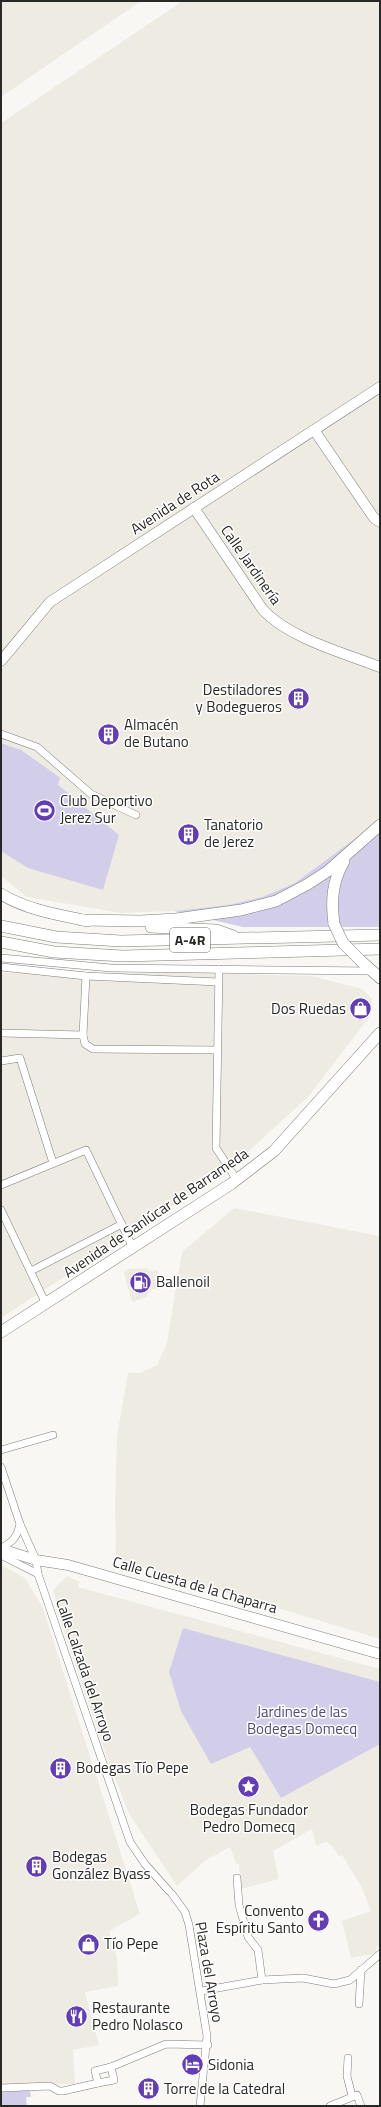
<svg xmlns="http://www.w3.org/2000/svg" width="381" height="2107" font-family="'Titillium Web',sans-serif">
<rect width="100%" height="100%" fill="#f8f7f4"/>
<!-- built -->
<g fill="#eeece2">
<polygon points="1,1 141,1 1,97"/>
<polygon points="183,1 380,1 380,820 295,883 262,897 228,905 174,911 121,913 27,897 1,876 1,123"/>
<polygon points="1,973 200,973 312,976 362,989 372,999 371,1015 308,1097 228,1170 1,1318"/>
<polygon points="234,1208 380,1236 380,1639 116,1559 115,1501 117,1436 128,1373 140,1373 157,1365 167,1343 182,1252"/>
<polygon points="148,1268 148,1271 158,1270 159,1275 155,1276 156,1289 150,1289 147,1297 132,1302 124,1273 128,1269"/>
<polygon points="1,1565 25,1578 43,1608 140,1914 109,1931 117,1957 118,1986 85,1992 99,2045 73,2050 75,2084 32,2084 1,2086"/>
<polygon points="67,1576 80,1582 78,1587 380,1669 380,1946 376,1947 377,1953 351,1958 342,1921 371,1911 361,1886 342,1855 339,1856 331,1845 326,1842 316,1846 312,1829 273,1851 279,1879 241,1889 239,1863 236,1864 230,1847 206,1860 177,1886 129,1814 108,1760 61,1622 53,1590"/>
</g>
<!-- green -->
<g fill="#d2cee9">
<polygon points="1,743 21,750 55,774 60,778 58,785 119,835 103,890 28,868 1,851"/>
<polygon points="380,820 380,927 243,927 174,911 228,905 262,897 295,883"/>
<polygon points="183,1628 380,1682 380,1744 281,1798 250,1747 211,1764 181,1711 169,1672"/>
<polygon points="3,2091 30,2091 31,2097 26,2097 27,2106 1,2106 1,2092"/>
</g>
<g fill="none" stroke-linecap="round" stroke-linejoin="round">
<defs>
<g id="street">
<polyline points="1,734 37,747 91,794 136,815"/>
<polyline points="1,958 111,968 372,971"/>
<polyline points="1,967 86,976 218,982"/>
<polyline points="219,969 216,1148 237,1180"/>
<polyline points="86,976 83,1035 85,1044 93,1049 217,1050"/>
<polyline points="1,1033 83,1035"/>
<polyline points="1,1061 20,1058 53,1163"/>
<polyline points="1,1185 86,1150 133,1248"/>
<polyline points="1,1210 46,1304"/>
<polyline points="31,1271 122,1224"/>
<polyline points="1,1450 53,1435"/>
<polyline points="1,1467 20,1524 36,1560 38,1574 130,1842 145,1864 169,1891"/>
<path d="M1,1548C13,1542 17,1537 20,1524"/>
<polyline points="1,1555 38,1574"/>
<polyline points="237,1878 239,1905 248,1937 258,1950 262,1980"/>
<polyline points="172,1894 185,1912 189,1925 207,2036 200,2106"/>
<polyline points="201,1991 262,1980 303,1978 334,1984 350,1980 380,1954"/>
<polyline points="359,2004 361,1970"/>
<polyline points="348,2058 347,2076 352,2096"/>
<polyline points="111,2067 166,2044 208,2045"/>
<polygon points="111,2067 114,2080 98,2083 95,2071"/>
<polyline points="1,2088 50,2086 59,2091 63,2091 98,2083"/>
<polyline points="330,2106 357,2095 361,2106"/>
</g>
<g id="secondary">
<polyline points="314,430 374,518 380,522"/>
<path d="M194,508L263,610C289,638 344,653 380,667"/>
<polyline points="1,661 50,602 380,387"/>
<polyline points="1,1549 36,1560 68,1565 380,1654"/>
</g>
<g id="primary">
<path d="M1,894C27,910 59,915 88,921"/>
<polyline points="82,920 140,921 176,919 241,910 276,901 308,884 328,871 380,825"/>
<path d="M334,924C331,901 332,882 344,861"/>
<polyline points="1,926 56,937 121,941 380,935"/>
<polyline points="151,927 216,930 233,936"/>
<polyline points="1,942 54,952 123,956 380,949"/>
<polyline points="361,961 380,978"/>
<polyline points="1,1332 231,1184 274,1151 380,1033"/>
</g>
</defs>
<!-- street casing -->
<use href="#street" stroke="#7d7d7a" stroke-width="8"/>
<!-- secondary casing -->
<use href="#secondary" stroke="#7d7d7a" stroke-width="11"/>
<!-- primary casing -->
<use href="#primary" stroke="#7d7d7a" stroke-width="12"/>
<!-- street -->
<use href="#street" stroke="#fff" stroke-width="7"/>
<!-- secondary -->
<use href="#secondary" stroke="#fff" stroke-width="10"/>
<!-- primary -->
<use href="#primary" stroke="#fff" stroke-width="11"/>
<defs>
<polyline id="primary-bridge" points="334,924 343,943 361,961"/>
</defs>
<!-- primary-bridge casing -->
<use href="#primary-bridge" stroke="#7d7d7a" stroke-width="12" stroke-linecap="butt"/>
<!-- primary-bridge -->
<use href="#primary-bridge" stroke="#fff" stroke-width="11"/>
</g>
<!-- icons -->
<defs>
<symbol id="building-disc" viewBox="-11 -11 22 22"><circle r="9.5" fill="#623db5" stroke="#fff"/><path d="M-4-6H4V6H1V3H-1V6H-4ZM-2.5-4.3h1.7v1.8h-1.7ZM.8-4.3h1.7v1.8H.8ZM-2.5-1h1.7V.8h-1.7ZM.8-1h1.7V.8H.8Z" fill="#fff"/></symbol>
<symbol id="stadium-disc" viewBox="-11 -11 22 22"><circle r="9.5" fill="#623db5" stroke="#fff"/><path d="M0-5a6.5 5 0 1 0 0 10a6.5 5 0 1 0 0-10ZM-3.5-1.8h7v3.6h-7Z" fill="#fff"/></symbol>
<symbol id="shop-disc" viewBox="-11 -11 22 22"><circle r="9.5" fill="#623db5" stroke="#fff"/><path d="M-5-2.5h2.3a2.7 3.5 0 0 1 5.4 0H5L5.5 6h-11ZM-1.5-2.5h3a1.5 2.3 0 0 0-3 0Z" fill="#fff"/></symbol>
<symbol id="fuel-disc" viewBox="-11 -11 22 22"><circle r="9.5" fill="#623db5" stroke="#fff"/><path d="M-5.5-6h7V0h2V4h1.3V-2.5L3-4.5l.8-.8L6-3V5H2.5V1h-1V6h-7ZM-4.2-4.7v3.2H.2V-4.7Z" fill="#fff"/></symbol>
<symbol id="sight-disc" viewBox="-11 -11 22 22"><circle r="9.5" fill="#623db5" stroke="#fff"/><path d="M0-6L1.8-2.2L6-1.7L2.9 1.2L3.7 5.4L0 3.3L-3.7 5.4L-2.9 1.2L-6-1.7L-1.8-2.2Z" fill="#fff"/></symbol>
<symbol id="church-disc" viewBox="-11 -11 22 22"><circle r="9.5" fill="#623db5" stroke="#fff"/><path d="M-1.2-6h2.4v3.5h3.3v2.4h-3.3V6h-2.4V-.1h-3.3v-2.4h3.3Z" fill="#fff"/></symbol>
<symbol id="restaurant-disc" viewBox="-11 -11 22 22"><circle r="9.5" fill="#623db5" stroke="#fff"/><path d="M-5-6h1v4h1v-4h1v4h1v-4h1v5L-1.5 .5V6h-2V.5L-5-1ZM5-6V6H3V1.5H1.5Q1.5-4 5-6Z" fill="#fff"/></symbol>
<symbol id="hotel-disc" viewBox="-11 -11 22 22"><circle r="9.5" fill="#623db5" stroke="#fff"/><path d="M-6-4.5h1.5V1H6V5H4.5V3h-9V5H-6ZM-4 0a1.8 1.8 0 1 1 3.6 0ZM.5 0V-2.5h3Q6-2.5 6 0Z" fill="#fff"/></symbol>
</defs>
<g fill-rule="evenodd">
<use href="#building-disc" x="286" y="686" width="25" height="25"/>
<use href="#building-disc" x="96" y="722" width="25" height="25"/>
<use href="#stadium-disc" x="32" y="798" width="25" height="25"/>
<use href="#building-disc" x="176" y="822" width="25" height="25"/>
<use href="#shop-disc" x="348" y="996" width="25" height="25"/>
<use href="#fuel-disc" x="128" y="1270" width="25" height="25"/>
<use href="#building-disc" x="48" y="1756" width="25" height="25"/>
<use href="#sight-disc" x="236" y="1774" width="25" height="25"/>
<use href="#building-disc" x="24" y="1854" width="25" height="25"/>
<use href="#church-disc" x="306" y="1908" width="25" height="25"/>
<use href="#shop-disc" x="76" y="1932" width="25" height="25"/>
<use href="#restaurant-disc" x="64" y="2004" width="25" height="25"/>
<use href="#hotel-disc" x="180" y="2052" width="25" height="25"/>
<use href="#building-disc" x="136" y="2076" width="25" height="25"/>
</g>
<g text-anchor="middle" stroke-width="3" stroke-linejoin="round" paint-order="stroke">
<!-- shield labels -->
<rect fill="#fff" stroke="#686867" stroke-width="1" x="170" y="928" width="40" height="24" rx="3"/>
<g font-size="14" font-weight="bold" fill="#282826">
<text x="190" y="945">A-4R</text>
</g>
<!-- street labels -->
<g font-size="15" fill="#282826" stroke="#fff">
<text transform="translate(175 503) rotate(-33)" y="5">Avenida de Rota</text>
<text transform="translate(251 565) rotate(55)" y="5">Calle Jardinería</text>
<text transform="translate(156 1213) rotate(-34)" y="5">Avenida de Sanlúcar de Barrameda</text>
<text transform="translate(195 1585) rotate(16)" y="5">Calle Cuesta de la Chaparra</text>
<text transform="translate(85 1670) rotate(71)" y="5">Calle Calzada del Arroyo</text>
<text transform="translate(209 1972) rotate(80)" y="5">Plaza del Arroyo</text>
</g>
<!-- poi labels -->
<g font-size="15" fill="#282826" stroke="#fff" text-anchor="start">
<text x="282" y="695" text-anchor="end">Destiladores<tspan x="282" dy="17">y Bodegueros</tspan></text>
<text x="124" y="730">Almacén<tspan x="124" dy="17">de Butano</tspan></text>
<text x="60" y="806">Club Deportivo<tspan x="60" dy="17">Jerez Sur</tspan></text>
<text x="204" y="830">Tanatorio<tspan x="204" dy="17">de Jerez</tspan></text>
<text x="346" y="1014" text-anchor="end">Dos Ruedas</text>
<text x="156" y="1287">Ballenoil</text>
<text x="76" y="1773">Bodegas Tío Pepe</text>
<text x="249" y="1815" text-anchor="middle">Bodegas Fundador<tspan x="249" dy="17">Pedro Domecq</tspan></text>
<text x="52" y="1862">Bodegas<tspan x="52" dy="17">González Byass</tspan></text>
<text x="304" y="1916" text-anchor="end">Convento<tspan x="304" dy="17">Espíritu Santo</tspan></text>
<text x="104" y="1949">Tío Pepe</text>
<text x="92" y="2013">Restaurante<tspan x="92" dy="17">Pedro Nolasco</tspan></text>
<text x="208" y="2070">Sidonia</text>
<text x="164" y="2094">Torre de la Catedral</text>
</g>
<!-- park labels -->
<g font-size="15" fill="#544b78" stroke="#fff">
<text x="302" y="1717">Jardines de las<tspan x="302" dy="17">Bodegas Domecq</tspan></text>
</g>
</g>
<!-- border -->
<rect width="381" height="2107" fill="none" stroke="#282826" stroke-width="4"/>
</svg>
